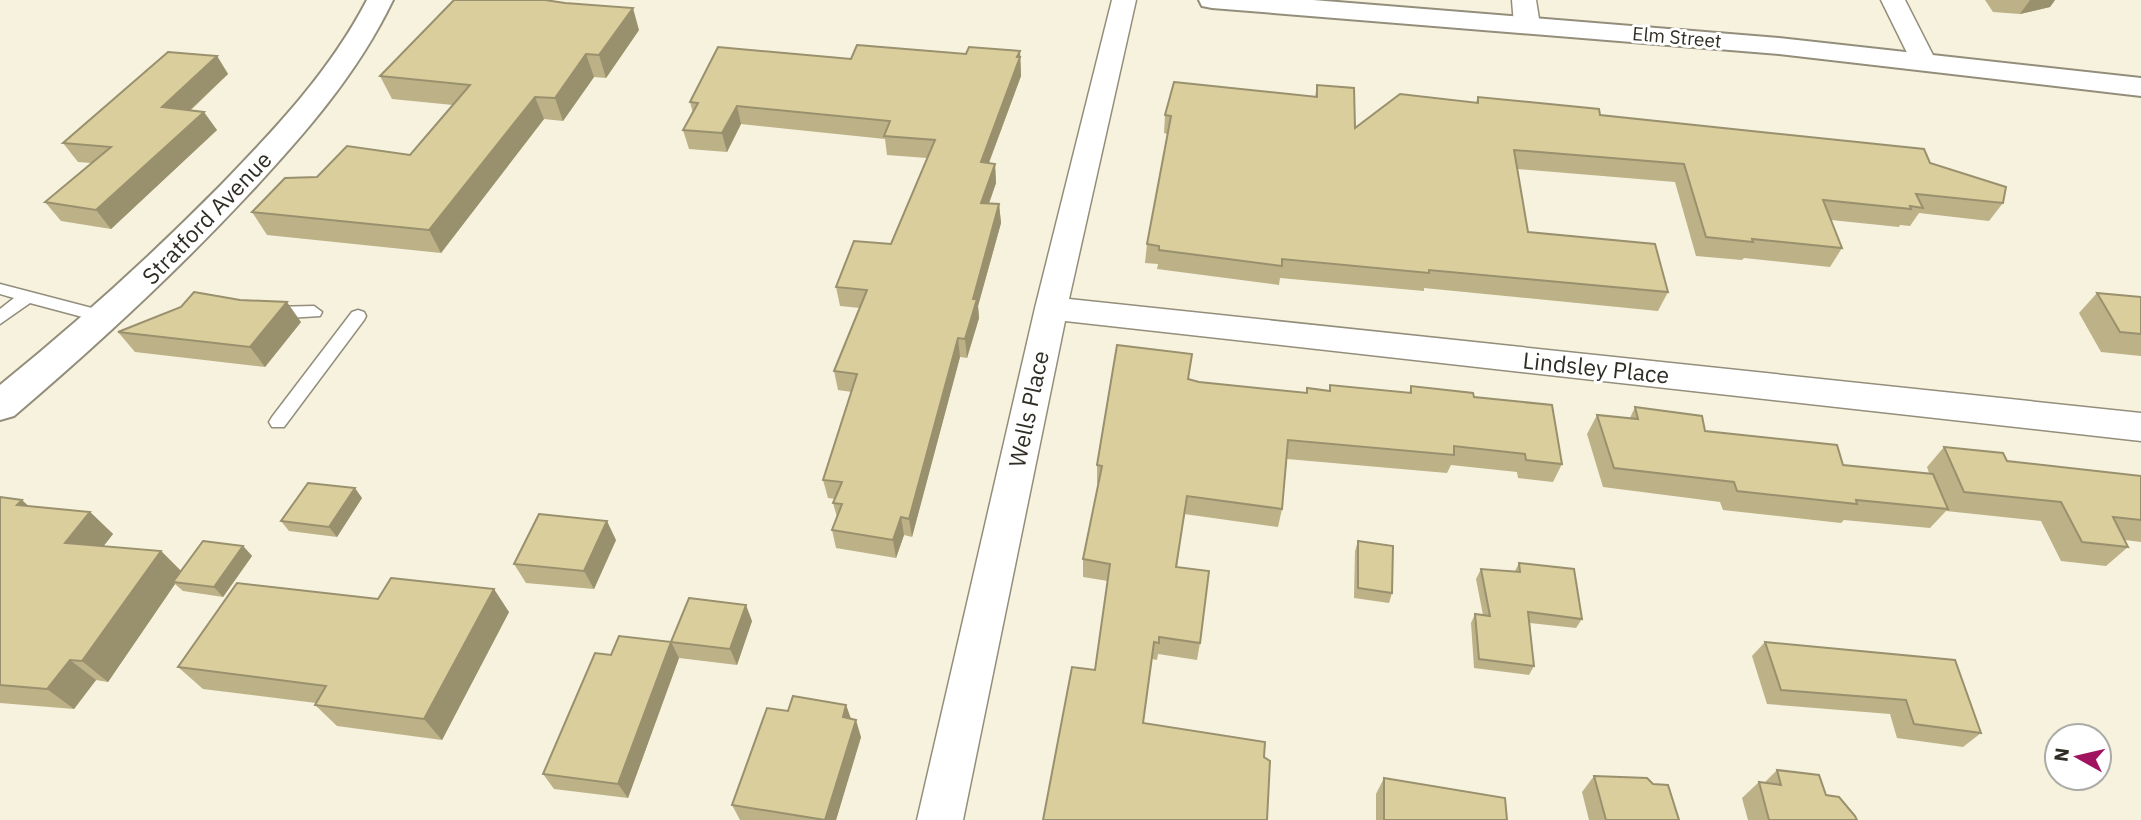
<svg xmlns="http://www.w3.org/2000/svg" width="2141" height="820" font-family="'IBM Plex Sans',sans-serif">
<rect width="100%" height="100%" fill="#f7f2dd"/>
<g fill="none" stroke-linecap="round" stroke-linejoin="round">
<defs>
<g id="service">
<polygon points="0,284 111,313 113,317 105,323 30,303 0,324 0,309 14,298 0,294"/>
<polygon points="314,306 322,312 320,316 272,319 264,313 272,307"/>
<polygon points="358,310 364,312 366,316 364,320 284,427 272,427 269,422 272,417 352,312"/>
</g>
<g id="minor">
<polygon points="1112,0 1136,0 1069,299 2141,413 2141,441 1065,321 963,820 917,820 1035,308"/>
<polygon points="1512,0 1536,0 1540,25 1536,30 1518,30 1514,25"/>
<polygon points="1881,0 1905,0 1936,61 1932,67 1914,67"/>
</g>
<polygon id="tertiary" points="1199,0 1313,0 1779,38 2141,78 2141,96 1779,54 1212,8 1202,6"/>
<path id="secondary" d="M367,0H393C357,75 303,136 247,196C174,274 95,347 14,416L0,420V385C78,322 152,255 222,184C277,127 330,71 367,0Z"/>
</defs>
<!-- service casing -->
<use href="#service" stroke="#938e7b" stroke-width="3"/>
<!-- minor casing -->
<use href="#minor" stroke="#938e7b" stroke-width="3"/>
<!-- tertiary casing -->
<use href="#tertiary" stroke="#938e7b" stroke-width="4"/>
<!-- secondary casing -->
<use href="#secondary" stroke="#938e7b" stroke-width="4"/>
<!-- service -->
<use href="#service" fill="#fff" fill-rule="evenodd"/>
<!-- minor -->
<use href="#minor" fill="#fff" fill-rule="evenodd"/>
<!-- tertiary -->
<use href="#tertiary" fill="#fff" fill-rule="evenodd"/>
<!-- secondary -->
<use href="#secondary" fill="#fff" fill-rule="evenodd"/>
</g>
<!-- wall -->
<g fill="#bcb187">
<polygon points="1985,0 2055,0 2050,7 2020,14 1993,12"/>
<polygon points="639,30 606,78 594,77 563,121 544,119 441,253 267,235 252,212 317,177 410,155 453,105 392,99 380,76"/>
<polygon points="1020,51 1021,76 989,163 995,164 996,183 989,204 999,204 1001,223 978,306 979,318 967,358 960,357 912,537 904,535 896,558 836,548 832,530 837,517 833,503 835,499 828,498 823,480 852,392 838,390 834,371 860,308 840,306 836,287 891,244 927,158 887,155 885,139 741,124 727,152 689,149 683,130 693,113 690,102 851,59"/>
<polygon points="217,56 228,74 191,110 217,130 111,229 61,221 45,202 91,163 78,162 63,143"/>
<polygon points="1317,85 1355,128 1476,102 1478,97 1930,163 2003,203 1989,221 1919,213 1910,226 1900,225 1899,227 1831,220 1842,248 1830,267 1744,258 1742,260 1696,256 1675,182 1517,169 1528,232 1668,292 1658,311 1424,288 1424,291 1280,278 1279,285 1157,269 1158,264 1145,263 1147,244 1167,134 1164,133 1165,115 1315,97"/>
<polygon points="2097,293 2141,297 2141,356 2101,352 2079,313"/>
<polygon points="301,322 265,367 135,352 118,332"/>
<polygon points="1199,382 1306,393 1307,388 1329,391 1330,385 1409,393 1411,386 1474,397 1562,464 1553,482 1518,478 1517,472 1451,465 1447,473 1287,459 1282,509 1278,527 1184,514 1177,567 1200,643 1197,660 1158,654 1157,660 1152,659 1143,723 1043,820 1095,670 1108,581 1083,577 1083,559 1098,484 1097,483 1097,465"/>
<polygon points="1635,407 1705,431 1843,465 1929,473 1927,467 1944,447 2007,461 2141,476 2141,542 2125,540 2128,547 2106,566 2061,561 2041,521 1946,511 1930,528 1844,520 1841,523 1723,510 1720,502 1603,487 1587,434 1597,415 1630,418"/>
<polygon points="0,497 29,506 90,512 113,534 103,546 161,551 181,571 243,546 252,556 223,597 183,591 175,584 108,682 96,680 74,709 0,703"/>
<polygon points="362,498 337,537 289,531 281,521"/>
<polygon points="616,540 594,589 526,583 514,564"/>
<polygon points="1358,541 1392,593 1389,603 1354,598 1355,551"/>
<polygon points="1519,563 1582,619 1576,628 1530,623 1534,666 1529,675 1474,668 1471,623 1475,614 1483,615 1476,579 1481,569 1515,571"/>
<polygon points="378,599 509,612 442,740 337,726 315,705 316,703 203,689 178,667"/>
<polygon points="752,621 737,665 679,658 628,798 554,789 543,774 671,642"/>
<polygon points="1765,642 1955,660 1981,733 1963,747 1897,738 1890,714 1767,704 1752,656"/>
<polygon points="846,705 851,719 861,737 836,820 740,820 732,805 788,711"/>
<polygon points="1777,770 1826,795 1857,820 1748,820 1742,798 1759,782 1764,783"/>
<polygon points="1594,776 1679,820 1589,820 1582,792"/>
<polygon points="1384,778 1507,820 1376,820 1376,794"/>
</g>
<!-- shaded-wall -->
<g fill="#99906e">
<polygon points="2030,0 2055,0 2050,7 2020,14"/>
<polygon points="633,8 639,30 606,78 599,55"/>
<polygon points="1020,51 1021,76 982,181 981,162"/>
<polygon points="586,54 594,77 563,121 555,98"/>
<polygon points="217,56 228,74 174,125 162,107"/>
<polygon points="535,97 544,119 441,253 429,230"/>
<polygon points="737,106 741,124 727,152 722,133"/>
<polygon points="204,112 217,130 111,229 96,210"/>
<polygon points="995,164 996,183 982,222 981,203"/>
<polygon points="999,204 1001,223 978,306 979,318 967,358 965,339 973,299"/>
<polygon points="287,302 301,322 265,367 250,347"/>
<polygon points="958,338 960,357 912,537 909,519"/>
<polygon points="355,488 362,498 337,537 329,527"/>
<polygon points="22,500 46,522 17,505"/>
<polygon points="90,512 113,534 89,565 65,543"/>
<polygon points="901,517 904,535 896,558 893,540"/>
<polygon points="607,521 616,540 594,589 584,571"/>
<polygon points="243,546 252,556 223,597 214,587"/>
<polygon points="161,551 183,573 173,582 175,584 108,682 82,661"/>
<polygon points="494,589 509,612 442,740 424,719"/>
<polygon points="746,605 752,621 737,665 730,649"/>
<polygon points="671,642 679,658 628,798 618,784"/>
<polygon points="70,660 96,680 74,709 47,689"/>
<polygon points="846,705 852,722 843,717"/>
<polygon points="856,720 861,737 836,820 825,820"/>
</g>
<!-- building -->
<g fill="#dbce9d" stroke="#99906e" stroke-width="2">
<polygon points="454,0 545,0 565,3 633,8 599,55 586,54 555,98 535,97 429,230 252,212 285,178 317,177 347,146 410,155 470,85 380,76"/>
<polygon points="857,45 966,54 969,47 1020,51 1017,57 1020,57 981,162 995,164 981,203 999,204 973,299 977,299 965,339 958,338 909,519 901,517 893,540 832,530 842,504 833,503 842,482 823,480 857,374 834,371 867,290 836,287 854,241 891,244 935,140 884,136 890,121 737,106 722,133 683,130 698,103 690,102 718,47 851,59"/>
<polygon points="168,52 217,56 162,107 204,112 96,210 45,202 111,147 63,143"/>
<polygon points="1174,82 1317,97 1317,85 1354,88 1355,128 1400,94 1478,103 1478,97 1599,109 1600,115 1924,149 1930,163 2006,187 2003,203 1916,194 1923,208 1910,206 1911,209 1823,200 1842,248 1752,239 1753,242 1706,237 1684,164 1514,150 1528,232 1655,244 1668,292 1429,270 1429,273 1282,259 1282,266 1159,250 1159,246 1147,244 1171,116 1165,115"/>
<polygon points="194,292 240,300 287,302 250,347 118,332 181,307"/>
<polygon points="2097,293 2141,297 2141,334 2120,332"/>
<polygon points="1117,345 1192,354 1188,379 1199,382 1307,393 1307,388 1330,391 1330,385 1411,393 1411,386 1473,393 1474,397 1552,405 1562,464 1526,460 1525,454 1454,446 1454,455 1288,440 1282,509 1187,496 1176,567 1209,571 1200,643 1159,637 1159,643 1154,642 1143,723 1265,742 1264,757 1270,761 1267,820 1043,820 1072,667 1095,670 1110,564 1083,559 1102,466 1097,465"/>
<polygon points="1635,407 1702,416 1705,431 1837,445 1843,465 1933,474 1948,509 1856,500 1857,504 1737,491 1734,482 1614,468 1597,415 1638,419"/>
<polygon points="1944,447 2003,453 2007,461 2141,476 2141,520 2113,517 2128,547 2082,542 2061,502 1964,492"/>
<polygon points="308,483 355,488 329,527 281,521"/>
<polygon points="0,497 22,500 17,505 90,512 65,543 161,551 82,661 70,660 47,689 0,685"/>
<polygon points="539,514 607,521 584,571 514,564"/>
<polygon points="203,541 243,546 214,587 173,582"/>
<polygon points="1358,541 1393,546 1392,593 1358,588"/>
<polygon points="1519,563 1574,569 1582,619 1528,612 1534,666 1479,659 1475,614 1490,616 1481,569 1520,572"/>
<polygon points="391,578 494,589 424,719 315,705 326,686 178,667 237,583 378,599"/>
<polygon points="689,598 746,605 730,649 671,642 618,784 543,774 595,653 611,655 619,636 671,642"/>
<polygon points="1765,642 1955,660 1981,733 1914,724 1906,700 1781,690"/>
<polygon points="793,696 846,705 843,717 856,720 825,820 732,805 767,708 788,711"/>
<polygon points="1777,770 1819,775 1826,795 1839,797 1855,816 1857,820 1769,820 1759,782 1781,785"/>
<polygon points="1594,776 1647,778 1653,784 1668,785 1679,820 1606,820"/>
<polygon points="1384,778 1505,798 1507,820 1384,820"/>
</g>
<g text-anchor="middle" stroke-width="6" stroke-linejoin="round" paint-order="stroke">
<!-- far-street labels -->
<g font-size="19" fill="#2f2d25" stroke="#fefffe">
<text transform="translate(1677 37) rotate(5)" y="7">Elm Street</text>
</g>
<!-- street labels -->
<g font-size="23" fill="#2f2d25" stroke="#fefffe">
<text transform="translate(207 218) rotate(-46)" y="8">Stratford Avenue</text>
<text transform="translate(1596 368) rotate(6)" y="8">Lindsley Place</text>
<text transform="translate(1029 409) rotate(-78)" y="8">Wells Place</text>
</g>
</g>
<!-- north arrow -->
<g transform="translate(2078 757) rotate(278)"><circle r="33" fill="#fefffe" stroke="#ababa7" stroke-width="2"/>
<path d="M0-5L12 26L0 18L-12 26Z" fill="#9f135f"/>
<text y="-10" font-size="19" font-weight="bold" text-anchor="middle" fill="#2f2d25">N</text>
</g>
</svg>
